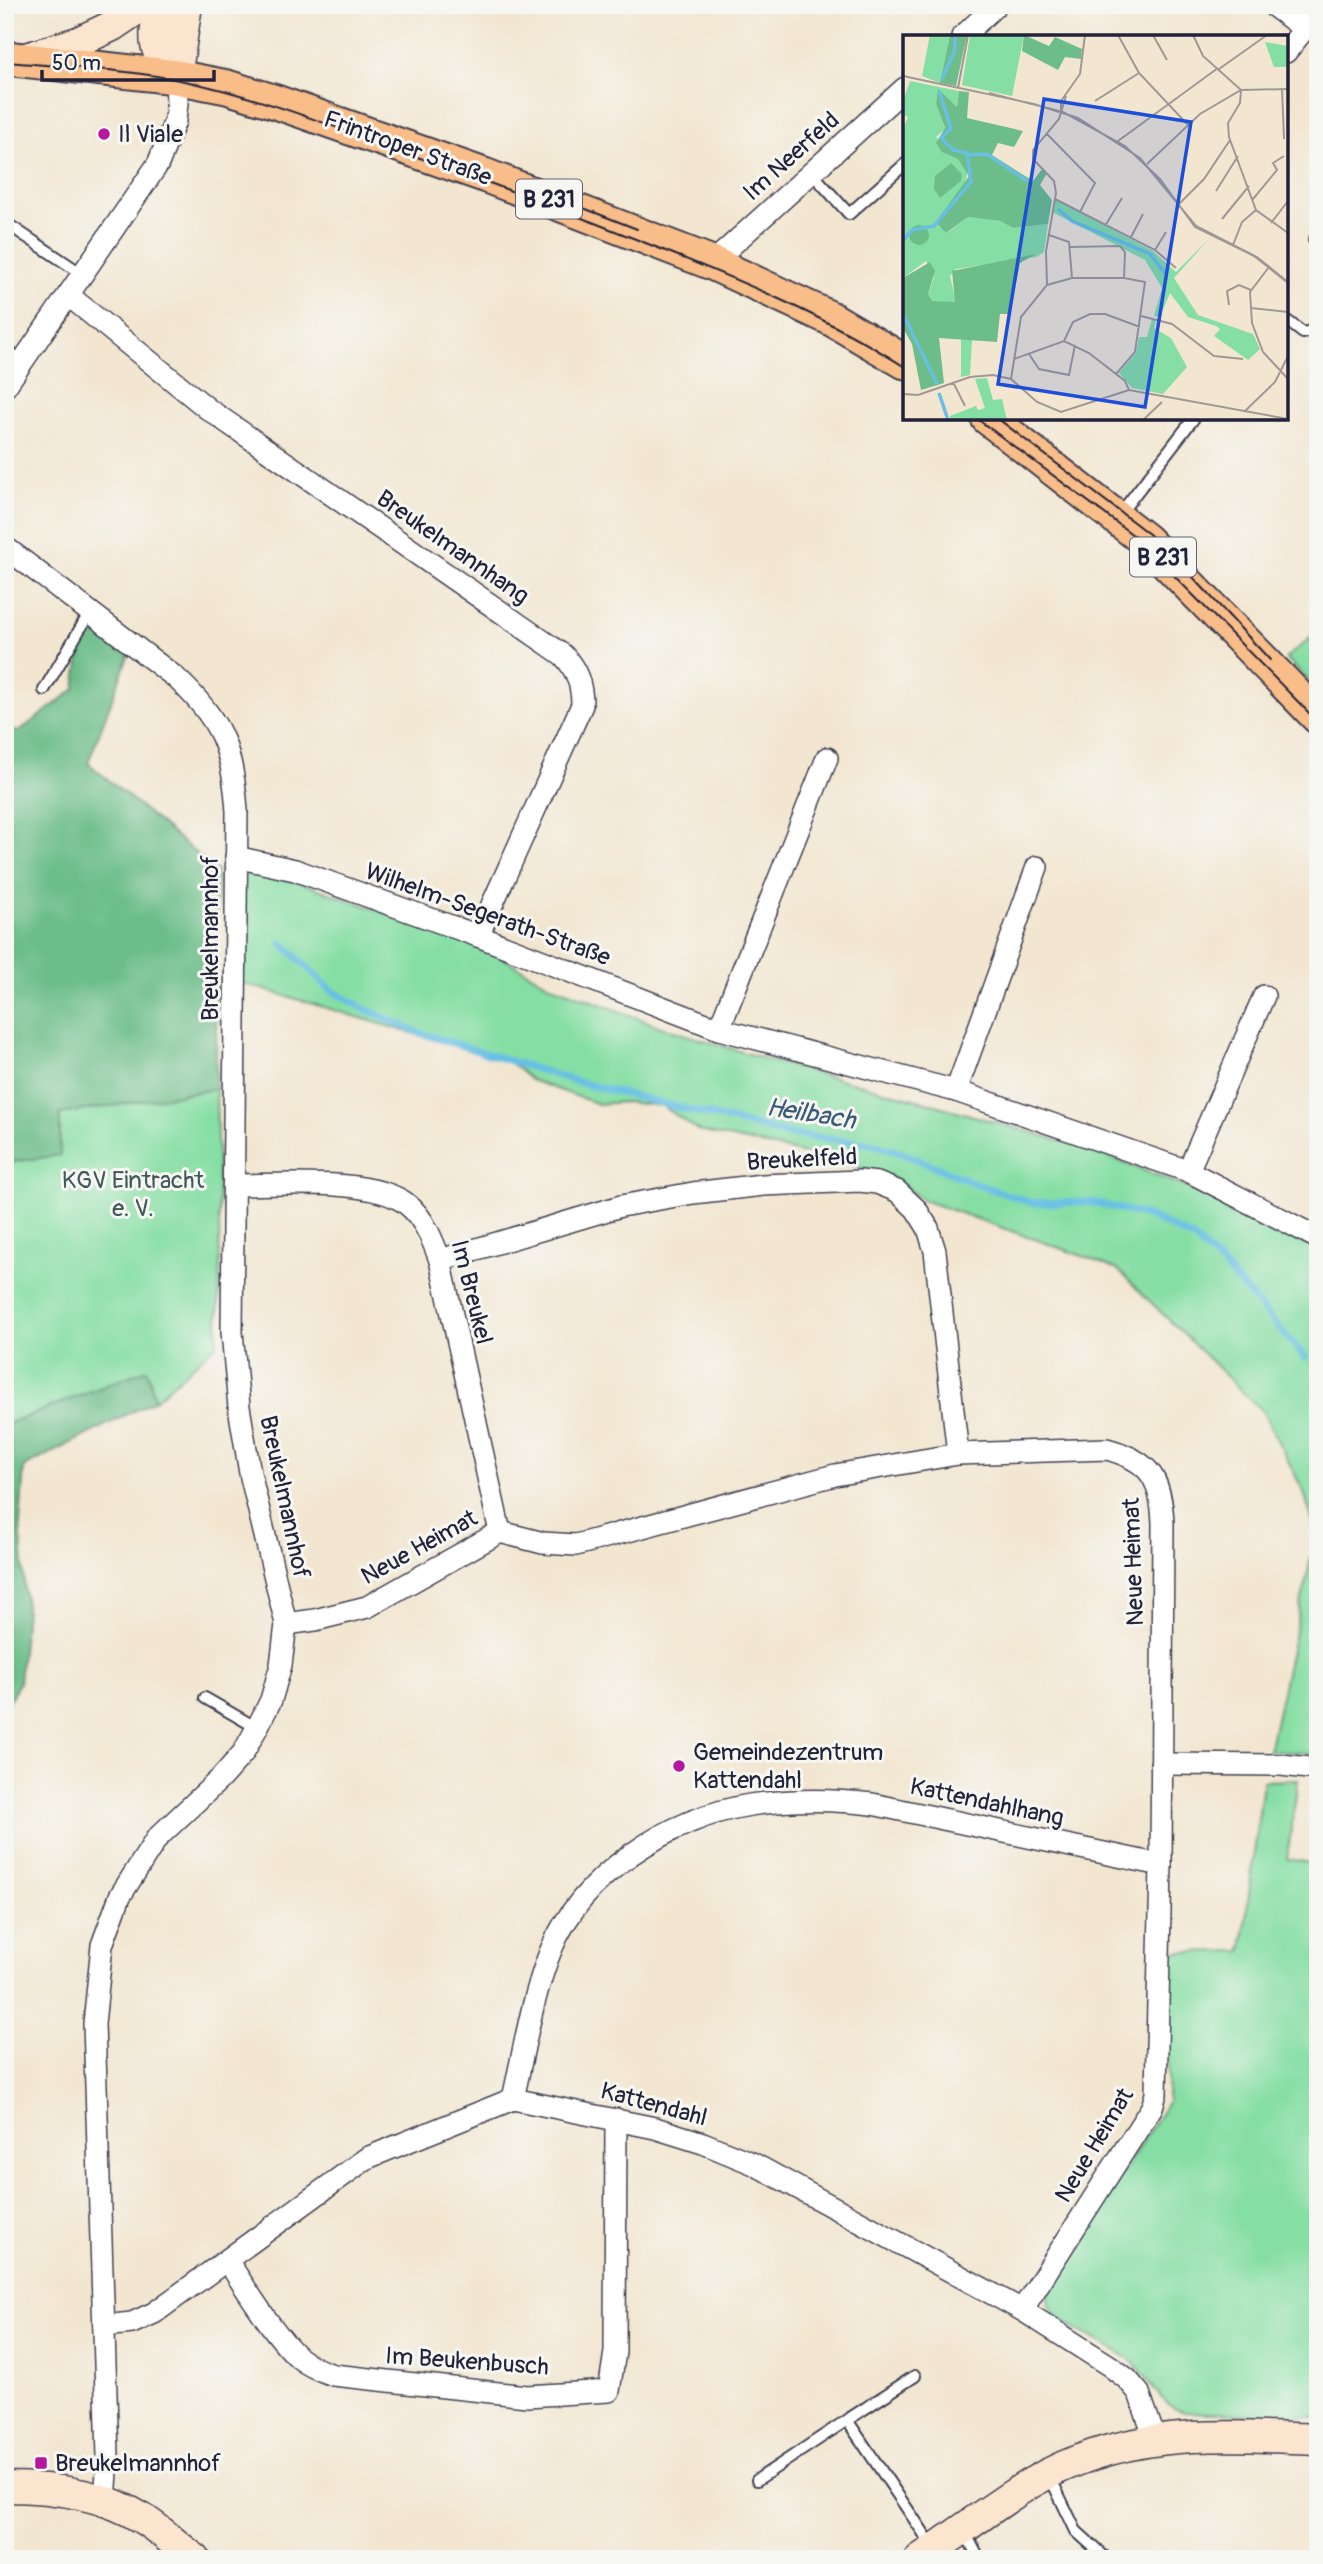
<svg xmlns="http://www.w3.org/2000/svg" width="1323" height="2564" font-family="Pangolin,sans-serif">
<rect width="100%" height="100%" fill="#f6f6f2"/>
<filter id="ink" filterUnits="userSpaceOnUse"><feTurbulence type="fractalNoise" baseFrequency=".0143" numOctaves="2"/><feDisplacementMap in="SourceGraphic" scale="14" xChannelSelector="R" yChannelSelector="G"/><feConvolveMatrix kernelMatrix="1 2 1 2 8 2 1 2 1" color-interpolation-filters="sRGB"/></filter>
<filter id="wash" filterUnits="userSpaceOnUse"><feTurbulence type="fractalNoise" baseFrequency=".00686" numOctaves="4" result="noise"/><feDisplacementMap in="SourceGraphic" scale="28" xChannelSelector="R" yChannelSelector="G"/><feGaussianBlur stdDeviation="1.57" result="paint"/><feColorMatrix in="noise" values="0 0 0 0 0 0 0 0 0 0 0 0 0 0 0 0 0 1.4 0 .05"/><feComposite in="paint" operator="in"/></filter>
<g filter="url(#wash)">
<rect width="100%" height="100%" fill="#f2e6d0"/>
<!-- green -->
<g fill="#85dea3" stroke="#54806f" stroke-width="2">
<polygon points="1318,632 1318,690 1286,658"/>
<polygon points="236,860 488,949 550,985 661,1027 765,1059 925,1102 1082,1147 1169,1180 1232,1208 1318,1251 1318,1754 1269,1751 1316,1535 1304,1492 1263,1412 1118,1270 1091,1259 923,1200 891,1177 843,1162 699,1131 663,1106 625,1102 598,1104 531,1080 510,1062 235,981"/>
<polygon points="216,1089 220,1267 217,1344 155,1400 147,1370 5,1425 5,1163 58,1155 60,1114"/>
<path d="M1298,1780L1287,1859L1318,1864V2417L1183,2412C1158,2405 1149,2374 1129,2359C1109,2344 1069,2329 1054,2313C1047,2306 1047,2297 1049,2288L1167,2103L1170,1952L1242,1951L1263,1781Z"/>
</g>
<!-- forest -->
<g fill="#6cbd89" stroke="#477062" stroke-width="2">
<polygon points="86,614 132,646 88,763 217,871 216,1089 60,1114 60,1155 5,1163 5,726 18,732 75,689"/>
<polygon points="147,1369 155,1400 24,1467 20,1523 26,1610 19,1683 5,1708 5,1425"/>
</g>
<g fill="none" stroke-linecap="round" stroke-linejoin="round">
<!-- stream -->
<polyline stroke="#68bfe5" stroke-width="7" points="282,943 331,990 363,1008 417,1032 585,1084 673,1106 788,1134 873,1144 910,1156 979,1185 1033,1203 1091,1202 1148,1216 1193,1238 1222,1264 1305,1357"/>
</g>
</g>
<g filter="url(#ink)">
<g fill="none" stroke-linecap="round" stroke-linejoin="round">
<defs>
<g id="lane">
<polyline points="812,173 849,214 905,164"/>
<polyline points="5,225 9,225 82,274"/>
<polyline points="1314,240 1318,243"/>
<polyline points="1286,320 1303,333 1318,329"/>
<polyline points="5,348 22,362"/>
<polyline points="1119,515 1194,418"/>
<polyline points="44,690 90,612"/>
<polyline points="205,1698 257,1728"/>
<polyline points="915,2376 847,2420 933,2547"/>
<polyline points="1050,2477 1076,2531 1107,2559"/>
<polyline points="757,2480 847,2420"/>
<polyline points="965,2532 979,2559"/>
</g>
<g id="street">
<polyline points="1272,5 1305,29"/>
<polyline points="962,37 996,5"/>
<polyline points="1286,52 1318,12"/>
<polyline points="712,263 905,88"/>
<path d="M68,295L208,409L563,655C577,670 582,685 582,705L478,936"/>
<polyline points="5,387 158,164 175,121 177,103 176,77"/>
<path d="M5,547L175,677C221,719 233,749 237,811L232,1332L239,1407L250,1473L286,1624L281,1665L271,1700L257,1728L243,1753L220,1779L157,1838L120,1896L102,1945L94,2024L108,2456L105,2502"/>
<polyline points="236,857 295,870 478,936 719,1029 956,1091 1188,1171 1318,1238"/>
<polyline points="719,1029 827,758"/>
<polyline points="956,1091 1037,867"/>
<polyline points="1188,1171 1264,996"/>
<path d="M235,1185C278,1185 375,1177 408,1205C424,1218 433,1241 440,1260L500,1532"/>
<polyline points="440,1260 621,1206 693,1193 763,1185 860,1181 877,1183 897,1191 916,1209 928,1228 935,1251 958,1454"/>
<path d="M286,1624L315,1620L367,1607L500,1532L543,1543L576,1545L835,1475L958,1454L1107,1449C1150,1461 1161,1478 1163,1523L1161,1865L1156,2094L1152,2107L1022,2310"/>
<polyline points="1161,1764 1281,1765 1318,1769"/>
<path d="M513,2099C524,2050 532,1997 551,1950C582,1874 671,1817 750,1805C791,1799 831,1799 872,1804L1161,1865"/>
<path d="M228,2262C248,2291 273,2334 299,2358C309,2366 321,2371 333,2375L527,2396L609,2391L615,2352L616,2119"/>
<polyline points="104,2326 132,2323 154,2313 367,2158 513,2099 655,2128 703,2143 754,2164 1022,2310 1110,2366 1127,2379 1139,2393 1155,2439"/>
</g>
<g id="secondary">
<path d="M159,5C154,43 150,47 176,77"/>
<polyline points="23,59 78,42 112,26 143,5"/>
<polyline points="176,77 187,5"/>
<path d="M5,2487C50,2487 104,2494 143,2519C161,2530 177,2546 195,2559"/>
<path d="M920,2559C957,2534 993,2506 1031,2483C1125,2428 1214,2435 1318,2439"/>
</g>
<g id="primary">
<polyline points="5,58 176,77 227,87 276,102 484,175 712,263 830,318 905,362"/>
<polyline points="988,418 1145,540 1318,717"/>
</g>
</defs>
<!-- lane casing -->
<use href="#lane" stroke="#413f51" stroke-width="14"/>
<!-- street casing -->
<use href="#street" stroke="#413f51" stroke-width="24"/>
<!-- secondary casing -->
<use href="#secondary" stroke="#413f51" stroke-width="33"/>
<!-- primary casing -->
<use href="#primary" stroke="#413f51" stroke-width="37"/>
<!-- lane -->
<use href="#lane" stroke="#fff" stroke-width="10"/>
<!-- street -->
<use href="#street" stroke="#fff" stroke-width="21"/>
<!-- secondary -->
<use href="#secondary" stroke="#fce5cf" stroke-width="30"/>
<!-- primary -->
<use href="#primary" stroke="#f8bd88" stroke-width="33"/>
<!-- tram -->
<g stroke="#22223b" stroke-width="2">
<path d="M5,62C66,67 129,69 189,82C268,99 344,131 420,158C492,183 562,210 633,238C727,275 819,312 905,367"/>
<polyline points="545,193 637,229"/>
<polyline points="976,418 1137,538 1318,722"/>
<polyline points="997,418 1149,534 1191,575 1270,660"/>
</g>
</g>
</g>
<!-- markers -->
<g fill="#b5179e" stroke="#f6f6f2" stroke-width="2.5">
<circle cx="104" cy="134" r="7"/>
<circle cx="679" cy="1766" r="7"/>
<rect x="34" y="2456" width="14" height="14" rx="3.5"/>
</g>
<g text-anchor="middle" stroke-width="6" stroke-linejoin="round" paint-order="stroke">
<!-- shield labels -->
<g fill="#f6f6f2" stroke="#626272" stroke-width="2">
<rect x="516" y="179.5" width="66" height="39" rx="5"/>
<rect x="1130" y="537.5" width="66" height="39" rx="5"/>
</g>
<g font-size="23" font-weight="bold" fill="#22223b">
<text x="549" y="207">B 231</text>
<text x="1163" y="565">B 231</text>
</g>
<!-- poi labels -->
<g font-size="24" fill="#22223b" stroke="#f6f6f2" text-anchor="start">
<text x="118" y="142">Il Viale</text>
<text x="693" y="1760">Gemeindezentrum<tspan x="693" dy="28">Kattendahl</tspan></text>
<text x="55" y="2471">Breukelmannhof</text>
</g>
<!-- street labels -->
<g font-size="24" fill="#22223b" stroke="#f6f6f2">
<text transform="translate(408 148) rotate(20)" y="8">Frintroper Straße</text>
<text transform="translate(791 156) rotate(-42)" y="8">Im Neerfeld</text>
<text transform="translate(453 547) rotate(35)" y="8">Breukelmannhang</text>
<text transform="translate(488 914) rotate(20)" y="8">Wilhelm-Segerath-Straße</text>
<text transform="translate(210 938) rotate(-90)" y="8">Breukelmannhof</text>
<text transform="translate(802 1159) rotate(-3)" y="8">Breukelfeld</text>
<text transform="translate(472 1292) rotate(76)" y="8">Im Breukel</text>
<text transform="translate(285 1497) rotate(78)" y="8">Breukelmannhof</text>
<text transform="translate(419 1547) rotate(-29)" y="8">Neue Heimat</text>
<text transform="translate(1133 1562) rotate(-92)" y="8">Neue Heimat</text>
<text transform="translate(987 1802) rotate(12)" y="8">Kattendahlhang</text>
<text transform="translate(654 2104) rotate(15)" y="8">Kattendahl</text>
<text transform="translate(1094 2145) rotate(-59)" y="8">Neue Heimat</text>
<text transform="translate(467 2361) rotate(4)" y="8">Im Beukenbusch</text>
</g>
<!-- park labels -->
<g font-size="24" fill="#405a5a" stroke="#f6f6f2">
<text x="133" y="1188">KGV Eintracht<tspan x="133" dy="28">e. V.</tspan></text>
</g>
<!-- water labels -->
<g font-size="26" font-style="italic" fill="#3a5976" stroke="#f6f6f2">
<text transform="translate(811 1113) rotate(9)" y="9">Heilbach</text>
</g>
</g>
<!-- overview -->
<g transform="translate(903 35)">
<rect width="385" height="385" fill="#f2e6d0"/>
<path d="M27,0H47L37,48L19,41ZM67,0H121L109,61L59,50ZM362,7L385,11V32H371ZM7,46L56,56L54,72L35,55L33,69L42,94L33,102L66,135L44,198L65,182L97,186L110,193L145,189L141,217L133,222L53,234L47,241L53,267H29L25,259L31,242L23,226L0,243V94L5,82L0,80V66ZM152,164L250,216L273,237L307,203L271,243L295,280L350,299L357,314L345,325L311,301L317,294L313,291L285,282L267,258L257,282L251,281L259,253L242,225L149,177ZM249,284L253,285L251,293L268,303L284,332L260,359L229,353L216,338L233,318L236,302H244ZM58,303L69,305L67,340L58,342ZM84,343L90,365L99,364L104,385H48L47,381L73,371L75,375L82,373L72,344Z" fill="#85dea3"/>
<path d="M47,0H64L53,51L37,48ZM121,0L146,11L152,2L179,14L178,24L162,22L155,35L119,16ZM35,54L54,72L56,56L66,57L64,83L120,96L111,112L95,108L89,120L130,146L139,134L144,138L137,150L149,165L145,189L110,193L97,186L65,182L43,198L33,187L66,141L55,124L39,117L33,108L42,93L33,69ZM48,128L59,139L58,146L37,163L31,154L32,141ZM6 200a10 10 0 1 1 20 0a10 10 0 1 1-20 0ZM133,219L117,228L107,279H97L94,307L36,303L41,348L18,355L9,309L0,293V243L27,227L32,236L25,259L29,266L52,267L49,236Z" fill="#6cbd89"/>
<path fill="none" stroke="#68bfe5" stroke-width="3.5" d="M39,44L52,15V0M65,120L84,119L124,146M155,174L169,186L247,219L262,238M0,205L9,195L31,191L68,147L64,118L50,115L38,103L48,93L36,56M0,279L34,349M36,358L45,385"/>
<path fill="none" stroke="#9f9894" stroke-width="2" d="M215,0L236,38L285,90M250,0L264,25M290,0L300,21L338,55L337,68L325,88L326,102L353,175L385,198M316,34L364,0M0,41L131,69L175,83L237,123L293,191L354,222L385,247M55,53L65,0M379,54L381,104M86,58L160,77L222,111L257,144L292,192L351,221L385,248M192,66L236,38M158,75V66L177,39L182,0M143,98L192,148L177,177M215,106L315,33M244,129L297,79L338,55L385,54M313,156L335,121M152,164L252,215L273,233M350,164L374,135L370,128L381,121M276,169L301,144L327,105M319,184L346,151M368,188L385,166M202,191L219,163M146,200L166,207L169,243M228,202L240,179M330,210L339,187L353,175M167,212L217,211L222,217L221,243M252,215L263,197M366,232L347,257L349,288L360,317L385,344M144,250L169,243H221L242,247L232,317L213,339M326,270L324,256L336,250L348,255M348,273L385,277M238,281L269,289L311,321L340,324M161,306L170,287L187,279H202L237,292M126,319L136,334L166,340L172,310M111,324L161,306L186,318L222,346L226,355M108,344L118,282L144,250L143,216L153,158L151,146L130,124V115L156,84L163,61M50,347L62,371M0,359L15,360L67,342L90,340L108,344L134,367L158,377L226,355L385,384M341,377L372,347L385,321M240,385L259,367"/>
<path fill="#1d4ed8" fill-opacity="0.15" stroke="#1d4ed8" stroke-width="3.5" d="M141,64L288,87L242,372L95,349Z"/>
<rect width="385" height="385" fill="none" stroke="#22223b" stroke-width="3.5"/>
</g>
<!-- margin -->
<rect width="1323" height="2564" fill="none" stroke="#f6f6f2" stroke-width="28"/>
<!-- scale -->
<path d="M42 70v10h172v-10" fill="none" stroke="#22223b" stroke-width="3.5"/>
<text x="52" y="70" font-size="21" fill="#22223b" stroke="#f6f6f2" stroke-width="5" paint-order="stroke">50 m</text>
</svg>
